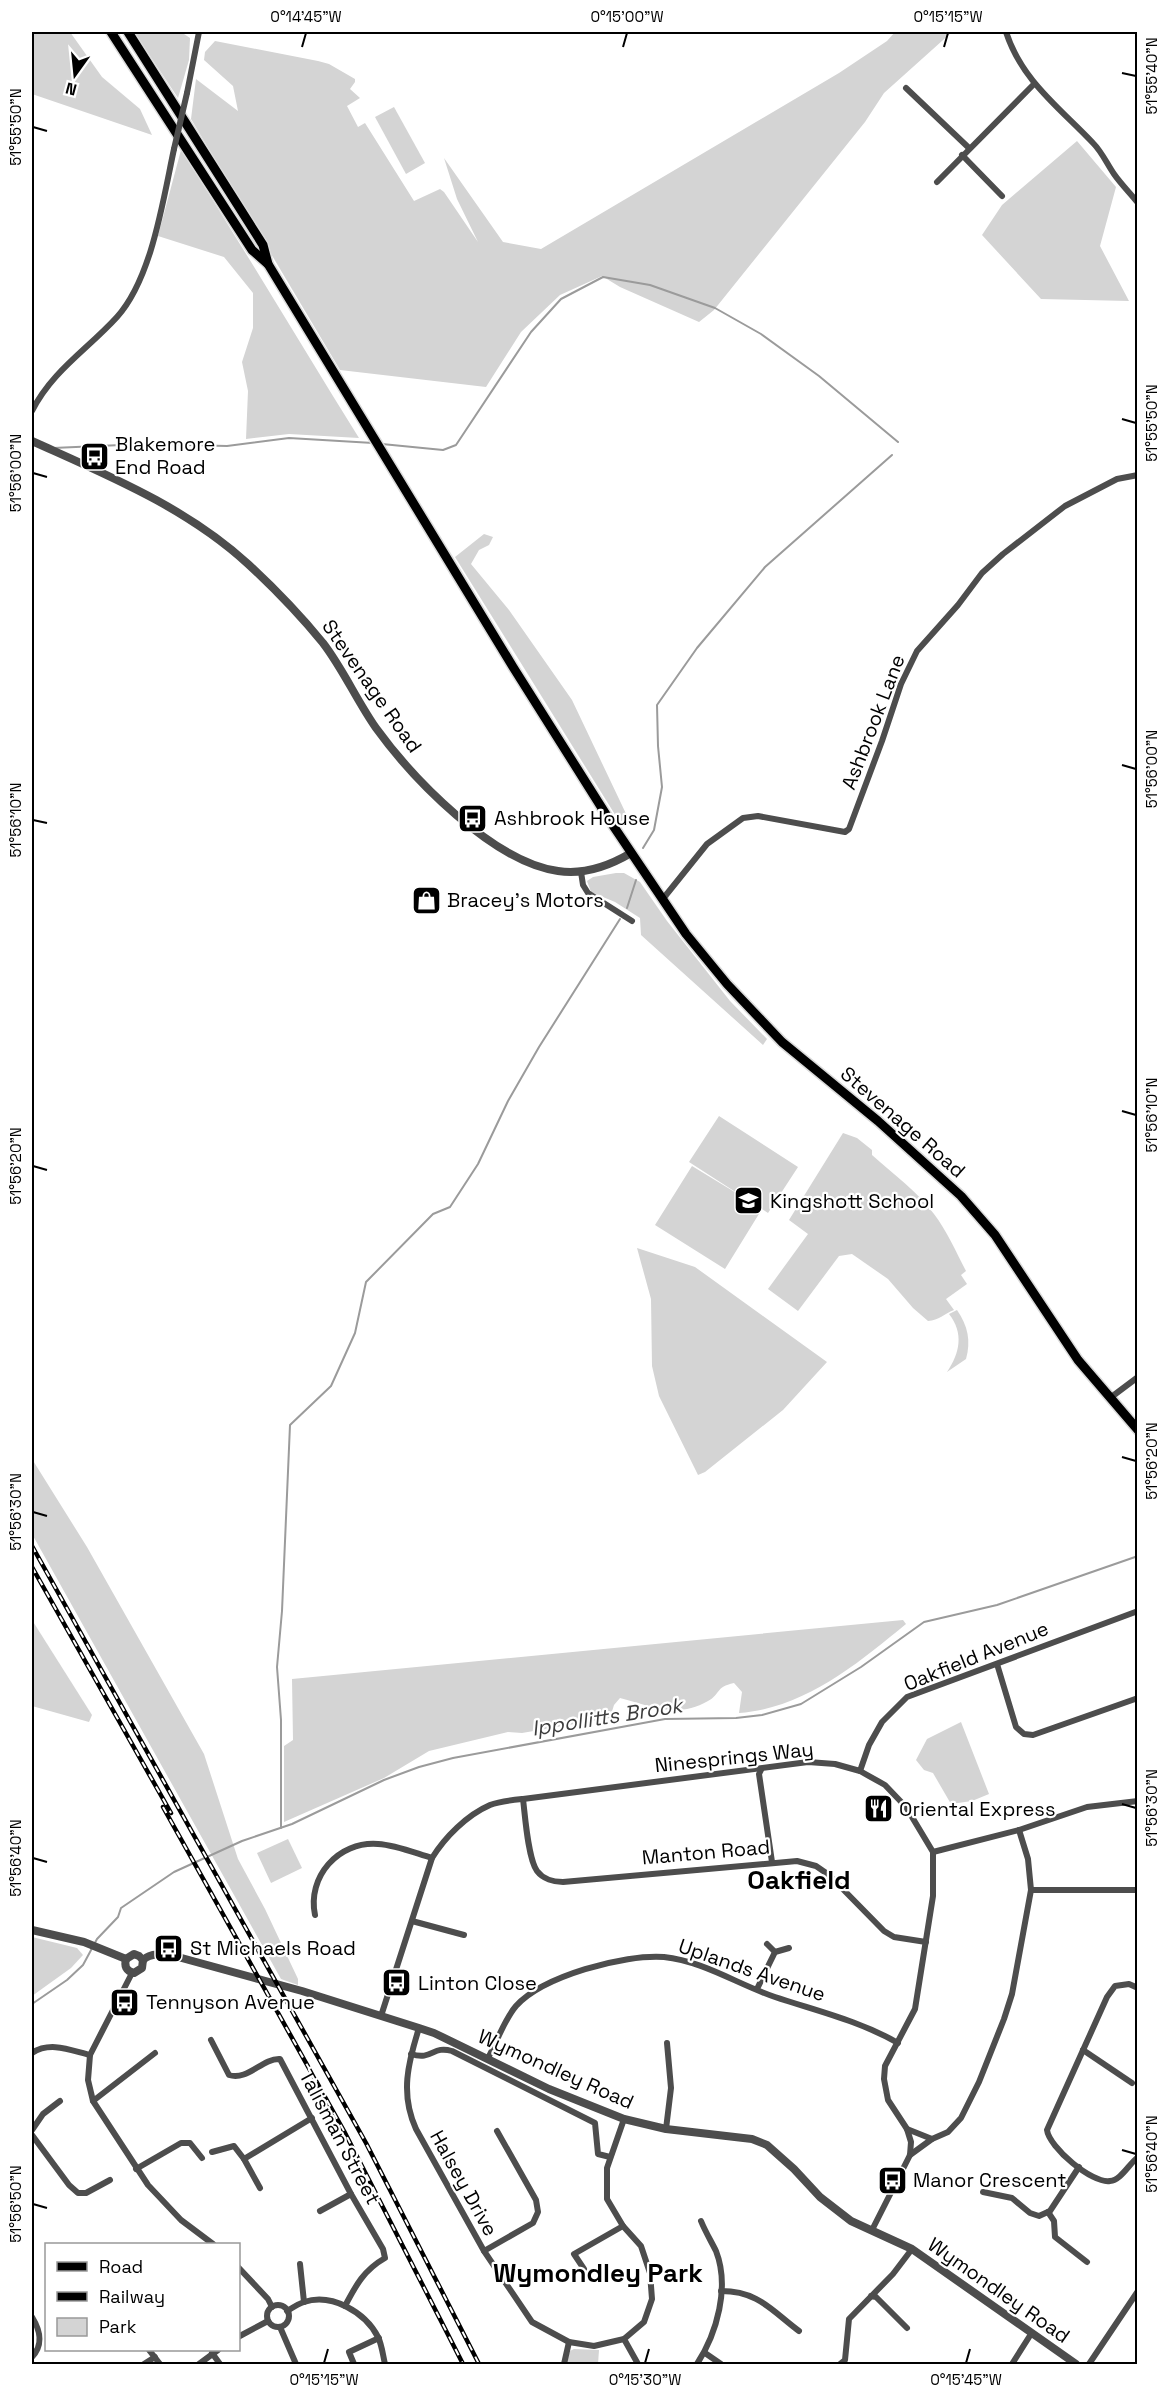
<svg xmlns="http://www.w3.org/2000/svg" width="1169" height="2396" font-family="'Space Grotesk',sans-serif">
<rect width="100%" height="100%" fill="#fff"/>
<!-- green -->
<g fill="#d4d4d4">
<polygon points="32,32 70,32 102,77 140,109 152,135 32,94"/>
<polygon points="134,32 181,32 190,38 189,60 178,98"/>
<polygon points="895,32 952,32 884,93 865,122 714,310 699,322 620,287 602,276 560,295 521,332 486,387 340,370 191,119 196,79 238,111 233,86 204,60 205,52 215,41 318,61 329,64 355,79 355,82 350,89 360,98 347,106 358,127 365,123 414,201 440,189 444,192 478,242 457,199 444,158 503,242 541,249 839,73 887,41"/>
<polygon points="394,107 425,163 406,174 375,117"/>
<polygon points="1077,141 1116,187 1100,246 1129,301 1041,299 982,235 1002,205"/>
<path d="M181,150C242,245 299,342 359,438L289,434L246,439L248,391L242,362L253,328V293L224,257L158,236Z"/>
<polygon points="484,534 493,537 489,545 479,550 471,564 509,610 572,700 629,820 619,821 455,557"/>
<polygon points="616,873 624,873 640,882 667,921 730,1001 767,1039 763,1045 641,935 640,918 615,902 591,892 587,881 593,877"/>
<polygon points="719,1116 798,1167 768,1213 762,1209 725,1269 655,1225 692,1166 751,1202 689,1162"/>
<path d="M843,1133L857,1138L872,1150V1155C893,1174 917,1191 934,1214C947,1231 956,1252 966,1271L961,1275L967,1284L946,1299L954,1310C944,1314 939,1320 928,1321L913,1308L888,1279L852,1254L839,1256L798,1311L768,1289L808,1234L789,1220Z"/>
<polygon points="637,1248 695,1267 827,1362 783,1410 705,1472 698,1475 659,1396 652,1366 651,1299"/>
<path d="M957,1310C968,1326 971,1341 966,1359L947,1372C960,1353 964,1333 949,1314Z"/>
<polygon points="32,1459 87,1547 204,1754 238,1859 265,1909 298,1979 298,1985 281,1979 32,1534"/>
<polygon points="32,1620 92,1715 89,1722 32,1706"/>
<path d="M903,1620L906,1624C857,1664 805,1708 739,1713L742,1692L734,1683C715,1687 721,1694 708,1701C677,1719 651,1706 620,1698L614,1705L610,1718L522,1733L508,1732L429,1751L384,1778L284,1822V1746L293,1740L292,1679Z"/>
<polygon points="961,1722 989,1794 972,1801 951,1804 933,1773 924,1770 916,1760 927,1739"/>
<polygon points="288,1839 302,1868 271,1883 257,1853"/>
<polygon points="32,1937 77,1948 83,1955 71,1968 32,1996"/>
<polygon points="574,2349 599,2350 598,2364 566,2364 570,2351"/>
</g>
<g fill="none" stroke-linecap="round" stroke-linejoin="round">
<!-- stream -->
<g stroke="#9b9b9b" stroke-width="2">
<polyline points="382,444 443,450 456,445 531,332 561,299 603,277 650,285 715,308 761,334 819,376 898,442"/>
<polyline points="53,448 144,444 227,446 289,438 373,443"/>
<polyline points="643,848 654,830 662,787 658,746 657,705 697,648 765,567 892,455"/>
<polyline points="627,908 636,880"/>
<polyline points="281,1828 281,1720 277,1667 282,1611 290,1425 331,1386 355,1333 366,1282 433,1214 450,1207 478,1164 508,1101 539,1047 620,919"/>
<polyline points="32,2004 67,1980 83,1965 97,1939 118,1917 121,1908 174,1872 242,1841 292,1824 384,1780 419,1767 453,1758 665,1719 736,1718 762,1715 801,1704 861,1667 924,1622 997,1605 1138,1556"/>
</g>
<defs>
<g id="primary">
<polyline points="111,32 252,250 268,264"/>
<polyline points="128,32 263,245 268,264 513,667 612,824 686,934 727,984 782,1042 878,1121 961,1196 995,1235 1078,1360 1138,1430"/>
</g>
</defs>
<!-- primary casing -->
<use href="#primary" stroke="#dbdbdb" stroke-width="12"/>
<!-- minor -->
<g stroke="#4d4d4d" stroke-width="6">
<path d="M1006,32C1022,81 1060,108 1093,143C1102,152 1107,164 1114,174C1121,184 1130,193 1138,203"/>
<polyline points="906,88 969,148"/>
<polyline points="187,93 199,32"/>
<polyline points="962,155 1002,196"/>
<polyline points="937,182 1034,84"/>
<path d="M32,411C52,371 88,349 117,317C152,278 163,200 174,149"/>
<polyline points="581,872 583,885 588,893 632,921"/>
<polyline points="662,900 707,844 743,818 758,816 845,832 849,829 882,741 901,684 917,651 958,605 982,573 1003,554 1065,506 1117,479 1138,475"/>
<polyline points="1110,1398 1138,1377"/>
<polyline points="997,1664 1016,1727 1024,1734 1033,1735 1138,1698"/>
<polyline points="761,1770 759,1774 772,1862"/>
<polyline points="860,1771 869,1745 882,1722 907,1697 1138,1611"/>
<path d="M523,1799C525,1815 528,1859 537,1871C543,1879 554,1882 563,1882L797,1861L816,1866L829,1875L884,1931L894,1937L926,1942"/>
<polyline points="933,1852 1019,1830 1087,1807 1138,1801"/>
<polyline points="1031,1890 1135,1890"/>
<path d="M315,1915C307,1877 338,1841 378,1844C396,1845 415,1853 432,1858"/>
<polyline points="412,1921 464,1935"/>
<polyline points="767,1944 775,1952"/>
<polyline points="132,1973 90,2055 88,2080 93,2101 148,2185 181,2220 213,2244"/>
<path d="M1138,1988L1129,1984L1115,1986L1107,1997L1047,2130C1049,2147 1092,2184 1110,2181C1121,2180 1129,2164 1138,2157"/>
<polyline points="757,1989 775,1952 789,1948"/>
<path d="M381,2016L432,1858C445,1837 467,1815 490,1805C500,1801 512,1800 523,1799L808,1762L835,1764L860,1771L885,1785L906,1807L933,1852V1896L915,2009L885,2066L884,2079L888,2100L907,2129L911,2142L910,2155L872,2230"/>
<path d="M419,2028C408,2063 400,2094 416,2129L484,2251L532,2322L569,2342L594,2346L624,2339L644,2322L652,2299L650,2273L641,2246L623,2226L607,2199V2168L624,2119"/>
<path d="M211,2040L229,2075C248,2081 262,2058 280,2059L351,2194L383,2249L385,2258C364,2270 356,2285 345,2306"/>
<polyline points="1083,2050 1132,2083"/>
<path d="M32,2053C50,2041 70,2050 90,2055"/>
<path d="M411,2054C433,2061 432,2045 452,2051L595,2123L598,2154L610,2157"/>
<path d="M488,2058C497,2042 504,2020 516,2006C543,1976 624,1954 664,1957C703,1961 739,1985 775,1997C817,2011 860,2021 898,2043"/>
<polyline points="93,2101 155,2053"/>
<polyline points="666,2129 671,2088 667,2043"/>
<polyline points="907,2129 932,2139"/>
<polyline points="32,2130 43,2114 60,2101"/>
<polyline points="32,2135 69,2185 78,2193 86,2193 110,2180"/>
<polyline points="212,2152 234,2146 244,2159 312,2118"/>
<polyline points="910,2155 932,2139 948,2132 961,2118 979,2082 1004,2019 1012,1994 1031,1890 1028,1859 1019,1830"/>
<polyline points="244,2159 260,2188"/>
<polyline points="136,2169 181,2143 190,2143 202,2158"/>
<polyline points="983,2192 1012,2198 1030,2213 1039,2216 1050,2211 1079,2167"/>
<polyline points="320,2211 351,2194"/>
<polyline points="1048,2212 1054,2221 1055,2237 1087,2262"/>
<polyline points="484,2251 533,2223 538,2212 536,2200 497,2131"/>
<polyline points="300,2264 304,2302"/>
<polyline points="238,2267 268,2299 272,2307"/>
<polyline points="584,2269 574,2254 623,2226"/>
<path d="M721,2291C758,2291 771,2310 799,2331"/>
<polyline points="871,2296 876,2297 907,2328"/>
<circle cx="278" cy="2316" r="11"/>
<path d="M287,2311C292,2308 298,2304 304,2302C332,2293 365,2312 378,2337C382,2345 383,2356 385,2364"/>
<path d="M32,2317C40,2330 44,2344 32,2357"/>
<polyline points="280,2327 296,2364"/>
<polyline points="238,2337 268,2321"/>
<polyline points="624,2339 638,2364"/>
<polyline points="149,2350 160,2364"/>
<polyline points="212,2353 220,2364"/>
<polyline points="705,2353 721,2364"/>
<polyline points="144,2364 155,2357"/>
<polyline points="199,2364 218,2350"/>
<polyline points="354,2364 349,2352 379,2338"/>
<polyline points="564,2364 569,2342"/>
<path d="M697,2364C717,2333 730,2287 716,2251C711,2241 705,2231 701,2221"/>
<polyline points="840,2364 845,2360 849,2319 893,2274 912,2249"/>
<polyline points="1012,2364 1031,2334"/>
<polyline points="1089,2364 1138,2291"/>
</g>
<!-- tertiary -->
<g stroke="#4d4d4d" stroke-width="8">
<path d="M32,441C107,475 186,507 248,564C274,588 300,615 323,643C343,669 357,701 376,728C413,779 493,862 558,871C584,875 609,866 631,853"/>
<polyline points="32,1930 84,1942 126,1959"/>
<path d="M126,1959C124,1966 126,1971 134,1973L142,1968L143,1960"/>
<polyline points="126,1959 134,1954 139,1956 143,1960"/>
<path d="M143,1960C152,1951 166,1955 178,1957L302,1991L419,2028L434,2033L549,2089L624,2119L666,2129L752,2139L767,2145L794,2169L820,2197L851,2221L912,2249L1076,2364"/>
</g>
<!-- primary -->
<use href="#primary" stroke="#000" stroke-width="9"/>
<defs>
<g id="rail">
<polyline points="32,1546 366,2143 479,2364"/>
<polyline points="32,1567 171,1813"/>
<polyline points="163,1807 344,2131 463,2364"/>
</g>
</defs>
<!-- rail casing -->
<use href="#rail" stroke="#000" stroke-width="4.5"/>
<!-- rail -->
<use href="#rail" stroke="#fff" stroke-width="2" stroke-dasharray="7" stroke-linecap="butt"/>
<!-- minor-bridge -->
<polyline stroke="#4d4d4d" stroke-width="6" points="174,149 187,93"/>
</g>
<!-- ticks -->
<path fill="none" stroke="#000" stroke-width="2" d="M302,47L306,33M623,47L627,33M944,47L948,33M1122,73L1136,76M33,127L47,131M1122,419L1136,423M33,473L47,477M1122,765L1136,769M33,820L47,823M1122,1111L1136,1115M33,1166L47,1170M1122,1457L1136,1461M33,1512L47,1516M1122,1804L1136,1808M33,1858L47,1862M1122,2150L1136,2154M33,2204L47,2208M324,2363L328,2349M645,2363L649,2349M966,2363L970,2349"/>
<!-- icons -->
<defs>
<symbol id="bus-square" viewBox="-11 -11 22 22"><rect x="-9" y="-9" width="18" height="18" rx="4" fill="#000" stroke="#fff"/><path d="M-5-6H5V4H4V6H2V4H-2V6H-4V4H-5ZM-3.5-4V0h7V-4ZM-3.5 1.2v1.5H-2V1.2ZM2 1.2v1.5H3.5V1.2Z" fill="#fff"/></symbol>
<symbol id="shop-square" viewBox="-11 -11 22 22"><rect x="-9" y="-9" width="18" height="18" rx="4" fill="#000" stroke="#fff"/><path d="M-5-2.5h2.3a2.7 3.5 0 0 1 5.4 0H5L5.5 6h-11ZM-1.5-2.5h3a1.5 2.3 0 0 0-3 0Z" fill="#fff"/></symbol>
<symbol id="school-square" viewBox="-11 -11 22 22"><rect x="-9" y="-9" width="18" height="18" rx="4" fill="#000" stroke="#fff"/><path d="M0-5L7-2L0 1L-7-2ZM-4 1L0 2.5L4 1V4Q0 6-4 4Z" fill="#fff"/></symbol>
<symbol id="restaurant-square" viewBox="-11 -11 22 22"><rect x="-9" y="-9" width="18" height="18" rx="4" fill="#000" stroke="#fff"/><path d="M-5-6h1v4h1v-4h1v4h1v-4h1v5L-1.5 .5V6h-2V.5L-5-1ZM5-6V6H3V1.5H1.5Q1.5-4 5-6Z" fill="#fff"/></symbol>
</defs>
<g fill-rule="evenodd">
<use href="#bus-square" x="78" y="440" width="33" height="33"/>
<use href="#bus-square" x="456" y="802" width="33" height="33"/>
<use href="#shop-square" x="410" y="884" width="33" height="33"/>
<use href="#school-square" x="732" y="1184" width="33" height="33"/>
<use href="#restaurant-square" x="862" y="1792" width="33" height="33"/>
<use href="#bus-square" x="152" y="1932" width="33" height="33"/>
<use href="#bus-square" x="380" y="1966" width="33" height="33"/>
<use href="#bus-square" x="108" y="1986" width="33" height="33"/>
<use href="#bus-square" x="876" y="2164" width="33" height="33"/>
</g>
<g text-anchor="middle" stroke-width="4.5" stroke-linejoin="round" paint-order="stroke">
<!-- poi labels -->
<g font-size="20" fill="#000" stroke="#fff" text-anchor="start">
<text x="115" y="451">Blakemore<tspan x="115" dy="23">End Road</tspan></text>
<text x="494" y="825">Ashbrook House</text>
<text x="447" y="907">Bracey's Motors</text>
<text x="770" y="1208">Kingshott School</text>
<text x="899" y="1816">Oriental Express</text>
<text x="190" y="1955">St Michaels Road</text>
<text x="418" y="1990">Linton Close</text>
<text x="146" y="2009">Tennyson Avenue</text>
<text x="913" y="2187">Manor Crescent</text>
</g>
<!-- street labels -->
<g font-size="20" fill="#000" stroke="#fff">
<text transform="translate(372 686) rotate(55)" y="7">Stevenage Road</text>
<text transform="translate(873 722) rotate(-69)" y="7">Ashbrook Lane</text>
<text transform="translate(903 1122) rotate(41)" y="7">Stevenage Road</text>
<text transform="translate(976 1656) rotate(-22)" y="7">Oakfield Avenue</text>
<text transform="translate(734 1757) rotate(-6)" y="7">Ninesprings Way</text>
<text transform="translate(706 1852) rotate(-5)" y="7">Manton Road</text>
<text transform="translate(752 1970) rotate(19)" y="7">Uplands Avenue</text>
<text transform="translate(556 2069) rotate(24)" y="7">Wymondley Road</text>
<text transform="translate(340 2137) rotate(62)" y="7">Talisman Street</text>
<text transform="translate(464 2183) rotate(61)" y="7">Halsey Drive</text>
<text transform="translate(999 2290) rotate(35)" y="7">Wymondley Road</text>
</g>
<!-- water labels -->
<g font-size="21" font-style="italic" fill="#3c3c3c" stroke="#fff">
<text transform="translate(607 1717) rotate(-9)" y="7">Ippollitts Brook</text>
</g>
<!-- district labels -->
<g font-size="26" font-weight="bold" fill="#000" stroke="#fff">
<text x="799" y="1889">Oakfield</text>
<text x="598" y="2282">Wymondley Park</text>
</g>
</g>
<!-- border -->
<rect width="1169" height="2396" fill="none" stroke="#ffffff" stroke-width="66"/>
<!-- legend -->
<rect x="45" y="2243" width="195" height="108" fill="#ffffff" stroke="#999999" stroke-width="1.5"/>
<rect x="57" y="2262" width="30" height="9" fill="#000000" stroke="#999999" stroke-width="1.5"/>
<text x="99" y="2273" font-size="18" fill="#000000">Road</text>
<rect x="57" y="2292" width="30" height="9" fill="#000000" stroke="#999999" stroke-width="1.5"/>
<text x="99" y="2303" font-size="18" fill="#000000">Railway</text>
<rect x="57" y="2318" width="30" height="18" fill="#d4d4d4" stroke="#999999" stroke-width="1.5"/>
<text x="99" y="2333" font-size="18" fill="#000000">Park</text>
<!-- north arrow -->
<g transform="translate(75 75) rotate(195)" stroke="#ffffff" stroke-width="4.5" paint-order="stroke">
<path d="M0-4.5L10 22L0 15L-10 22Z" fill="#000000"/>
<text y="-9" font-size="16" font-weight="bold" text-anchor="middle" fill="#000000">N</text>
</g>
<rect x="33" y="33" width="1103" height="2330" fill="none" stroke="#000" stroke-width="2"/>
<g font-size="15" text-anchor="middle" fill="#000">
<text x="306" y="22">0°14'45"W</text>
<text x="627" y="22">0°15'00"W</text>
<text x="948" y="22">0°15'15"W</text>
<text transform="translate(1152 76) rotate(-90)" y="5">51°55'40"N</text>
<text transform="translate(16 127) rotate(-90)" y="5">51°55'50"N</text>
<text transform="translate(1152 423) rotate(-90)" y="5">51°55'50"N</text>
<text transform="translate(16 473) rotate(-90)" y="5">51°56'00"N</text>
<text transform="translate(1152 769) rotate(-90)" y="5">51°56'00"N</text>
<text transform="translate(16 820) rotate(-90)" y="5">51°56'10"N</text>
<text transform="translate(1152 1115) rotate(-90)" y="5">51°56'10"N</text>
<text transform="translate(16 1166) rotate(-90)" y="5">51°56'20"N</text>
<text transform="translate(1152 1461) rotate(-90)" y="5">51°56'20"N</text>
<text transform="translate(16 1512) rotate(-90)" y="5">51°56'30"N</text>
<text transform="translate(1152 1808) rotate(-90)" y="5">51°56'30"N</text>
<text transform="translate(16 1858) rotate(-90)" y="5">51°56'40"N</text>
<text transform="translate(1152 2154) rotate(-90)" y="5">51°56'40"N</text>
<text transform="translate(16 2204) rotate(-90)" y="5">51°56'50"N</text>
<text x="324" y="2385">0°15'15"W</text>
<text x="645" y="2385">0°15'30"W</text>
<text x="966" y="2385">0°15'45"W</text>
</g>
</svg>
